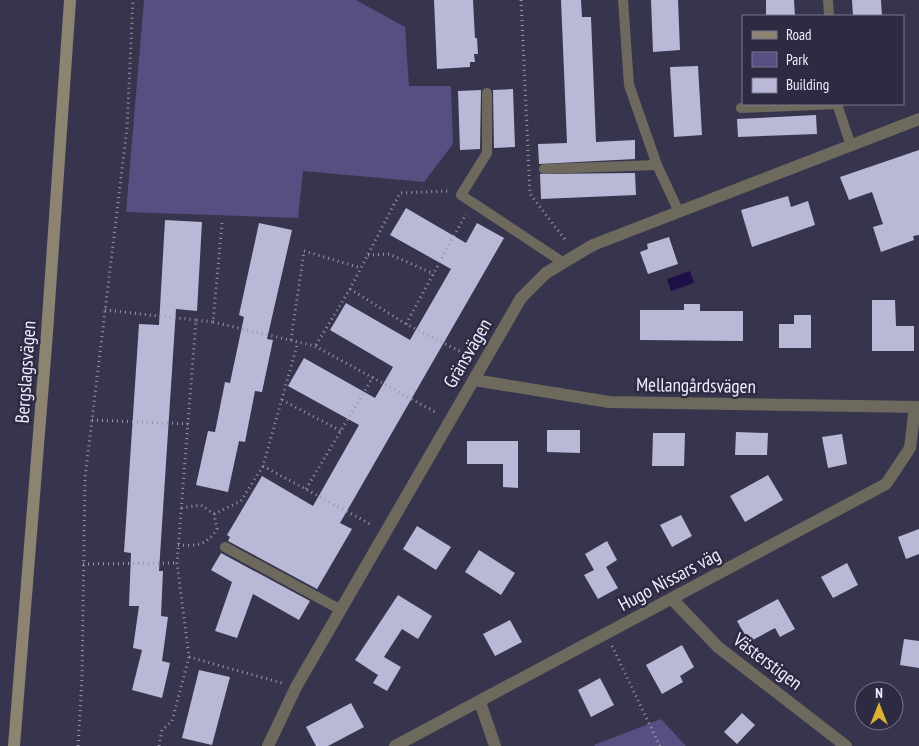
<svg xmlns="http://www.w3.org/2000/svg" width="919" height="746" font-family="'PT Sans Narrow',sans-serif">
<rect width="100%" height="100%" fill="#37344d"/>
<!-- green -->
<g fill="#554f82">
<polygon points="144,0 356,0 405,27 409,86 451,86 453,144 424,182 303,171 298,218 126,212"/>
<polygon points="661,719 686,746 595,746 594,745"/>
</g>
<!-- water -->
<polygon fill="#1e0f47" points="690,271 694,283 671,291 667,279"/>
<!-- building -->
<g fill="#bab8d7">
<polygon points="434,0 473,0 475,38 477,38 478,54 474,54 475,62 470,62 470,67 437,69"/>
<polygon points="561,0 581,0 582,17 591,17 596,142 635,140 635,159 539,164 538,144 567,143"/>
<polygon points="651,0 678,0 680,50 653,52"/>
<polygon points="766,0 794,0 795,16 766,16"/>
<polygon points="852,0 881,0 882,16 853,16"/>
<polygon points="698,66 702,135 674,137 670,67"/>
<polygon points="513,89 515,147 494,148 493,90"/>
<polygon points="481,90 480,149 460,150 458,91"/>
<polygon points="816,115 817,134 738,137 737,119"/>
<polygon points="919,150 919,235 913,236 914,240 881,252 873,227 883,224 872,192 849,200 840,177"/>
<polygon points="635,173 636,195 541,199 540,174"/>
<polygon points="788,196 791,207 808,201 815,225 752,247 741,210"/>
<polygon points="406,208 466,243 477,223 504,238 340,523 352,529 317,589 228,541 230,537 227,535 262,476 313,506 359,425 288,386 304,358 375,398 393,367 330,330 346,303 410,340 451,269 390,235"/>
<polygon points="165,220 202,222 197,311 176,309 159,571 163,571 161,616 168,617 162,661 170,663 162,698 132,690 142,650 133,648 139,606 129,606 131,553 124,552 139,324 159,325"/>
<polygon points="259,223 292,230 267,339 273,340 262,392 255,391 245,442 239,441 228,492 196,485 208,431 215,432 225,382 230,383 244,317 239,315"/>
<polygon points="669,237 678,264 648,274 640,252 648,249 647,244"/>
<polygon points="872,300 895,300 896,326 914,326 914,351 872,351"/>
<polygon points="684,304 700,304 700,311 743,311 743,341 640,340 640,310 684,310"/>
<polygon points="794,315 811,315 811,348 779,348 779,324 794,324"/>
<polygon points="547,430 580,430 580,453 547,452"/>
<polygon points="736,432 768,433 767,455 735,455"/>
<polygon points="653,433 685,433 684,466 652,466"/>
<polygon points="842,434 847,464 828,468 822,437"/>
<polygon points="467,441 518,441 518,488 503,487 503,464 467,464"/>
<polygon points="768,475 783,500 745,522 730,496"/>
<polygon points="681,515 692,536 672,547 660,525"/>
<polygon points="417,526 451,547 436,570 403,549"/>
<polygon points="919,529 919,554 906,559 898,537"/>
<polygon points="607,541 617,560 606,567 618,588 598,599 584,575 594,570 585,554"/>
<polygon points="479,550 515,573 501,595 465,572"/>
<polygon points="221,553 310,601 299,620 253,594 237,638 215,631 232,582 211,570"/>
<polygon points="847,563 858,585 833,598 821,577"/>
<polygon points="398,595 432,616 418,639 402,629 384,657 401,667 387,691 373,683 378,675 355,660"/>
<polygon points="778,599 795,629 780,637 775,628 749,642 737,621"/>
<polygon points="510,620 522,642 495,656 483,634"/>
<polygon points="904,639 919,641 919,668 900,665"/>
<polygon points="682,645 694,667 680,676 683,682 662,694 646,665"/>
<polygon points="199,670 230,677 212,745 182,738"/>
<polygon points="600,678 614,705 591,717 578,690"/>
<polygon points="351,703 364,727 328,746 316,746 306,727"/>
<polygon points="742,713 755,725 737,744 724,732"/>
</g>
<g fill="none" stroke-linecap="round" stroke-linejoin="round">
<!-- path -->
<g stroke="#9997ac" stroke-width="3" stroke-dasharray="1 4" stroke-linecap="butt">
<polyline points="521,0 530,194 567,242"/>
<polyline points="368,255 389,254 434,274"/>
<polyline points="350,289 406,324 469,356"/>
<polyline points="105,310 196,320"/>
<polyline points="213,322 315,346 437,413"/>
<polyline points="406,324 466,214"/>
<polyline points="291,340 304,251 361,268"/>
<polyline points="316,345 350,289 400,193 449,191"/>
<polyline points="282,400 341,431"/>
<polyline points="92,420 188,424"/>
<polyline points="263,466 372,525"/>
<polyline points="306,489 373,377"/>
<polyline points="214,514 241,501 263,466 298,342"/>
<path d="M178,545C197,546 206,546 217,529L214,514L201,505L181,508"/>
<polyline points="83,564 177,563"/>
<polyline points="612,646 660,746"/>
<polyline points="189,657 282,683"/>
<polyline points="78,746 82,678 85,478 127,128 133,0"/>
<polyline points="159,746 162,730 172,721 189,657 177,563 196,320 213,322 222,223"/>
</g>
<!-- service -->
<g stroke="#6e695d" stroke-width="10">
<polyline points="623,0 629,85 657,165 679,212"/>
<polyline points="828,0 829,16"/>
<polyline points="487,93 487,153 461,195 564,263"/>
<polyline points="837,104 851,146"/>
<polyline points="741,108 837,104"/>
<polyline points="544,169 657,165"/>
<polyline points="225,547 341,610"/>
</g>
<!-- minor -->
<g stroke="#6e695d" stroke-width="12">
<polyline points="474,380 609,402 919,407"/>
<polyline points="672,599 718,647 846,746"/>
<polyline points="480,702 495,746"/>
<polyline points="268,746 296,687 521,298 546,273 593,245 919,119"/>
<polyline points="395,746 886,484 910,448 915,407"/>
</g>
<!-- secondary -->
<polyline stroke="#8c8471" stroke-width="12" points="14,746 47,333 70,0"/>
</g>
<g text-anchor="middle" stroke-width="5" stroke-linejoin="round" paint-order="stroke">
<!-- street labels -->
<g font-size="19" fill="#eeedfe" stroke="#2d2a42">
<text transform="translate(467 353) rotate(-60)" y="7">Gränsvägen</text>
<text transform="translate(25 372) rotate(-86)" y="7">Bergslagsvägen</text>
<text transform="translate(696 385) rotate(1)" y="7">Mellangårdsvägen</text>
<text transform="translate(669 579) rotate(-28)" y="7">Hugo Nissars väg</text>
<text transform="translate(768 661) rotate(37)" y="7">Västerstigen</text>
</g>
</g>
<!-- legend -->
<rect x="742" y="15" width="162" height="90" fill="#2d2a42" stroke="#7a788d"/>
<rect x="752" y="31" width="25" height="8" fill="#8c8471" stroke="#7a788d"/>
<text x="786" y="40" font-size="15" fill="#eeedfe">Road</text>
<rect x="752" y="52" width="25" height="15" fill="#554f82" stroke="#7a788d"/>
<text x="786" y="65" font-size="15" fill="#eeedfe">Park</text>
<rect x="752" y="78" width="25" height="15" fill="#bab8d7" stroke="#7a788d"/>
<text x="786" y="90" font-size="15" fill="#eeedfe">Building</text>
<!-- north arrow -->
<g transform="translate(879 706)"><circle r="24" fill="#2d2a42" stroke="#7a788d"/>
<path d="M0-4L9 19L0 12L-9 19Z" fill="#dcb233"/>
<text y="-8" font-size="14" font-weight="bold" text-anchor="middle" fill="#eeedfe">N</text>
</g>
</svg>
